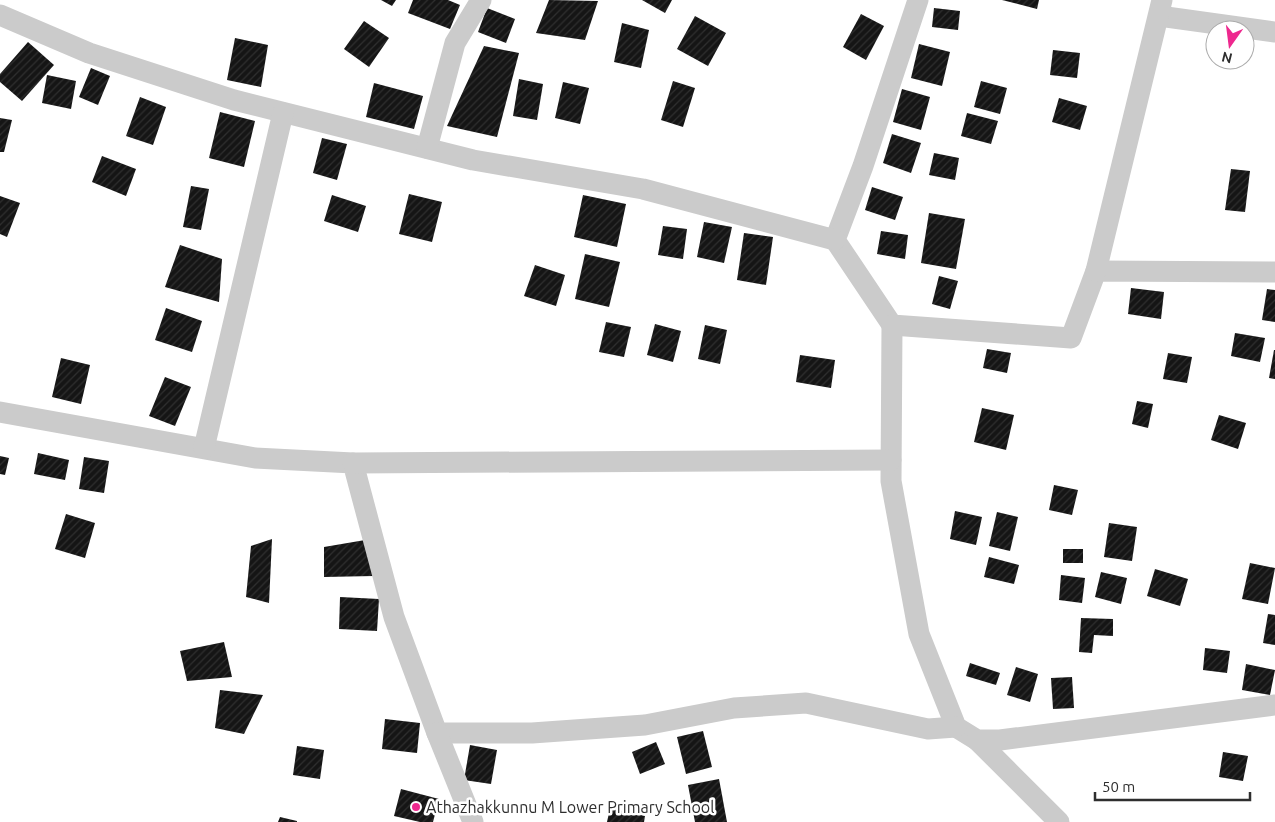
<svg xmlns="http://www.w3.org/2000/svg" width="1275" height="822" font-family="Ubuntu,sans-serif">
<defs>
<pattern id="building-hatch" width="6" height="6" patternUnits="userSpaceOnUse" patternTransform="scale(1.25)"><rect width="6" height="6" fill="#151515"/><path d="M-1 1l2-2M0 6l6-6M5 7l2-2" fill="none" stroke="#2f2f2f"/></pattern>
</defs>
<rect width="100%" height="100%" fill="#fff"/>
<!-- building -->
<g fill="url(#building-hatch)">
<polygon points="381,0 396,0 392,6"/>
<polygon points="413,0 448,0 460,5 450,29 408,13"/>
<polygon points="549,0 598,1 585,40 536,33"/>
<polygon points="642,0 672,0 665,13"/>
<polygon points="1002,0 1039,0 1037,9"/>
<polygon points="487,8 515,19 506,43 478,32"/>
<polygon points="934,8 960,11 958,30 932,27"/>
<polygon points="861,14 884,26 866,60 843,47"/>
<polygon points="695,16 726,33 708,66 677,49"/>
<polygon points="364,21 389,38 369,67 344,49"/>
<polygon points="622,23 649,30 641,68 614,62"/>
<polygon points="235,38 268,45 261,87 227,80"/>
<polygon points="28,42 54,65 22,101 0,82 0,74"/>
<polygon points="919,44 950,52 942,86 911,78"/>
<polygon points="484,46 519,53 497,137 447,126"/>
<polygon points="1053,50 1080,53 1077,78 1050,75"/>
<polygon points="91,68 110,76 98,105 79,97"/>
<polygon points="47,75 76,81 71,109 42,103"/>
<polygon points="519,79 543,84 537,120 513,116"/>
<polygon points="673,81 695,88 683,127 661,120"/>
<polygon points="981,81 1007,88 1000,114 974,107"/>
<polygon points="563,82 589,88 580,124 555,118"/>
<polygon points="374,83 423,96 414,129 366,117"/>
<polygon points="902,89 930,97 921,130 893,122"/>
<polygon points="140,97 166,107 153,145 126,136"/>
<polygon points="1059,98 1087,106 1080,130 1052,122"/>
<polygon points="220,112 255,121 244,167 209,158"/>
<polygon points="967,113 998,121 991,144 961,136"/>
<polygon points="0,118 12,120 4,152 0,152"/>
<polygon points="892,134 921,143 911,173 883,163"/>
<polygon points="322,138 347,144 337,180 313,173"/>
<polygon points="934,153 959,158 955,180 929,175"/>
<polygon points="102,156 136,169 126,196 92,182"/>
<polygon points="1231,169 1250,171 1245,212 1225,210"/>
<polygon points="191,186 209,189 201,230 183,227"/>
<polygon points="872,187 903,197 895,220 865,210"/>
<polygon points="409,194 442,202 432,242 399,234"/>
<polygon points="332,195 366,206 358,232 324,221"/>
<polygon points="583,195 626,204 617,247 574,237"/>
<polygon points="0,196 20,203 7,237 0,234"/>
<polygon points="929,213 965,219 956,269 921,263"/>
<polygon points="704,222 732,227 724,263 697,257"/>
<polygon points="663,226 687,229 683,259 658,255"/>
<polygon points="881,231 908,235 905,259 877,254"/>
<polygon points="744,233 773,237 766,285 737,280"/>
<polygon points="180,245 222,259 219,302 165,287"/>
<polygon points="585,254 620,262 609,307 575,299"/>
<polygon points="535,265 565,275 556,306 524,296"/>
<polygon points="939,276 958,281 950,309 932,304"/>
<polygon points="1131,288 1164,292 1161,319 1128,314"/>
<polygon points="1267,289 1275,290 1275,322 1262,320"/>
<polygon points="166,308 202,321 192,352 155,340"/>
<polygon points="606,322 631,327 624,357 599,352"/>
<polygon points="655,324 681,331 673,362 647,355"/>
<polygon points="705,325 727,330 720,364 698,359"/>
<polygon points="1235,333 1265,338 1260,362 1231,356"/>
<polygon points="987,349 1011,353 1007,373 983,368"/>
<polygon points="1274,350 1275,350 1275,379 1269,378"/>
<polygon points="1168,353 1192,357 1187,383 1163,379"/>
<polygon points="800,355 835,360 831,388 796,382"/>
<polygon points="61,358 90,365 81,404 52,397"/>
<polygon points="165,377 191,387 175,426 149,416"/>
<polygon points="1137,401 1153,404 1148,428 1132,424"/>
<polygon points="982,408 1014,415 1006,450 974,442"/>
<polygon points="1219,415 1246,423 1238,449 1211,440"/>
<polygon points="38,453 69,460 65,480 34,474"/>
<polygon points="0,456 9,458 5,475 0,474"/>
<polygon points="84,457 109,461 104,493 79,489"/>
<polygon points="1054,485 1078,490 1072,515 1049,510"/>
<polygon points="955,511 982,517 976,545 950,539"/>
<polygon points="997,512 1018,517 1010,551 989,546"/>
<polygon points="66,514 95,523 85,558 55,549"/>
<polygon points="1109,523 1137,527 1132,561 1104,557"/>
<polygon points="272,539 269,603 246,597 251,546"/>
<polygon points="371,539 374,576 324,577 324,547"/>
<rect x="1063" y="549" width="20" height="14"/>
<polygon points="989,557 1019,565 1014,584 984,577"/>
<polygon points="1250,563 1275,568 1268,604 1242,599"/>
<polygon points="1155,569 1188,579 1180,606 1147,596"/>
<polygon points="1101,572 1127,578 1121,604 1095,597"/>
<polygon points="1061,575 1085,578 1082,603 1059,600"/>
<polygon points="340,597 379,599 377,631 339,629"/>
<polygon points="1268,614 1275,615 1275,645 1263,643"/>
<polygon points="1081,618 1113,619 1113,636 1094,635 1092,653 1079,652"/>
<polygon points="224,642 232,677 187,681 180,651"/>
<polygon points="1205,648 1230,651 1227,673 1203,670"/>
<polygon points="970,663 1000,673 996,685 966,676"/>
<polygon points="1246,664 1275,670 1270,695 1242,690"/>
<polygon points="1016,667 1038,674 1030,702 1007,695"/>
<polygon points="1072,677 1074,708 1053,709 1051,678"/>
<polygon points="220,690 263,695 244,734 215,728"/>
<polygon points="385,719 420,723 417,753 382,749"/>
<polygon points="703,731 712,767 686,774 677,737"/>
<polygon points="656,742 665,764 640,774 632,752"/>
<polygon points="470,745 497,750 491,784 464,780"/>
<polygon points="297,746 324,750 320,779 293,775"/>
<polygon points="1223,752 1248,756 1243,781 1219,777"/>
<polygon points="719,779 727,822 695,822 688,785"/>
<polygon points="401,789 439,799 433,822 420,822 394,816"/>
<polygon points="610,808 645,816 644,822 607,822"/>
<polygon points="280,817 297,821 297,822 278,822"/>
</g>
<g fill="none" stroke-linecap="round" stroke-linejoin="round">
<!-- minor -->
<g stroke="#cbcbcb" stroke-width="21">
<polyline points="918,0 863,166 835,240 892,325 1071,338 1096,271 1275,272"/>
<polyline points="0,15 89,53 234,100 473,160 643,189 835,240"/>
<polyline points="1159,16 1275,32"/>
<polyline points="427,148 455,43 481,0"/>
<polyline points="1096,271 1162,0"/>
<polyline points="892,325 891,481 919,634 956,727 977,740 1000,740 1275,705"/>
<polyline points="0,412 255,458 353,463 394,617 437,733 532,733 645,725 734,708 806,703 928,729 956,727"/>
<polyline points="204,448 283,113"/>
<polyline points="353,463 891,460"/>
<polyline points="437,733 473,822"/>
<polyline points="977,740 1059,822"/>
</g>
</g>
<!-- markers -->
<circle fill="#ee288e" stroke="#fff" stroke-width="2" cx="416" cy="807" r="5"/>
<g text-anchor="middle" stroke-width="5" stroke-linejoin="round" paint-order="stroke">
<!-- poi labels -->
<g font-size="16" fill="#2e2e2e" stroke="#fff" text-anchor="start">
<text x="426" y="813">Athazhakkunnu M Lower Primary School</text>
</g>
</g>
<!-- north arrow -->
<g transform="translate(1230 45) rotate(194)"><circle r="24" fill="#ffffff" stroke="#ababab"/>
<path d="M0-4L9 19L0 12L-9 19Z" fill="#ee288e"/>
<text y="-8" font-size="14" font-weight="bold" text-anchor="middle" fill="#2e2e2e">N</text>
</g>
<!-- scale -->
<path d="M1095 792v8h155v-8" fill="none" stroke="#2e2e2e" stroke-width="2.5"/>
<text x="1102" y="792" font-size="15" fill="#2e2e2e" stroke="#ffffff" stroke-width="4" paint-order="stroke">50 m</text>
</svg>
